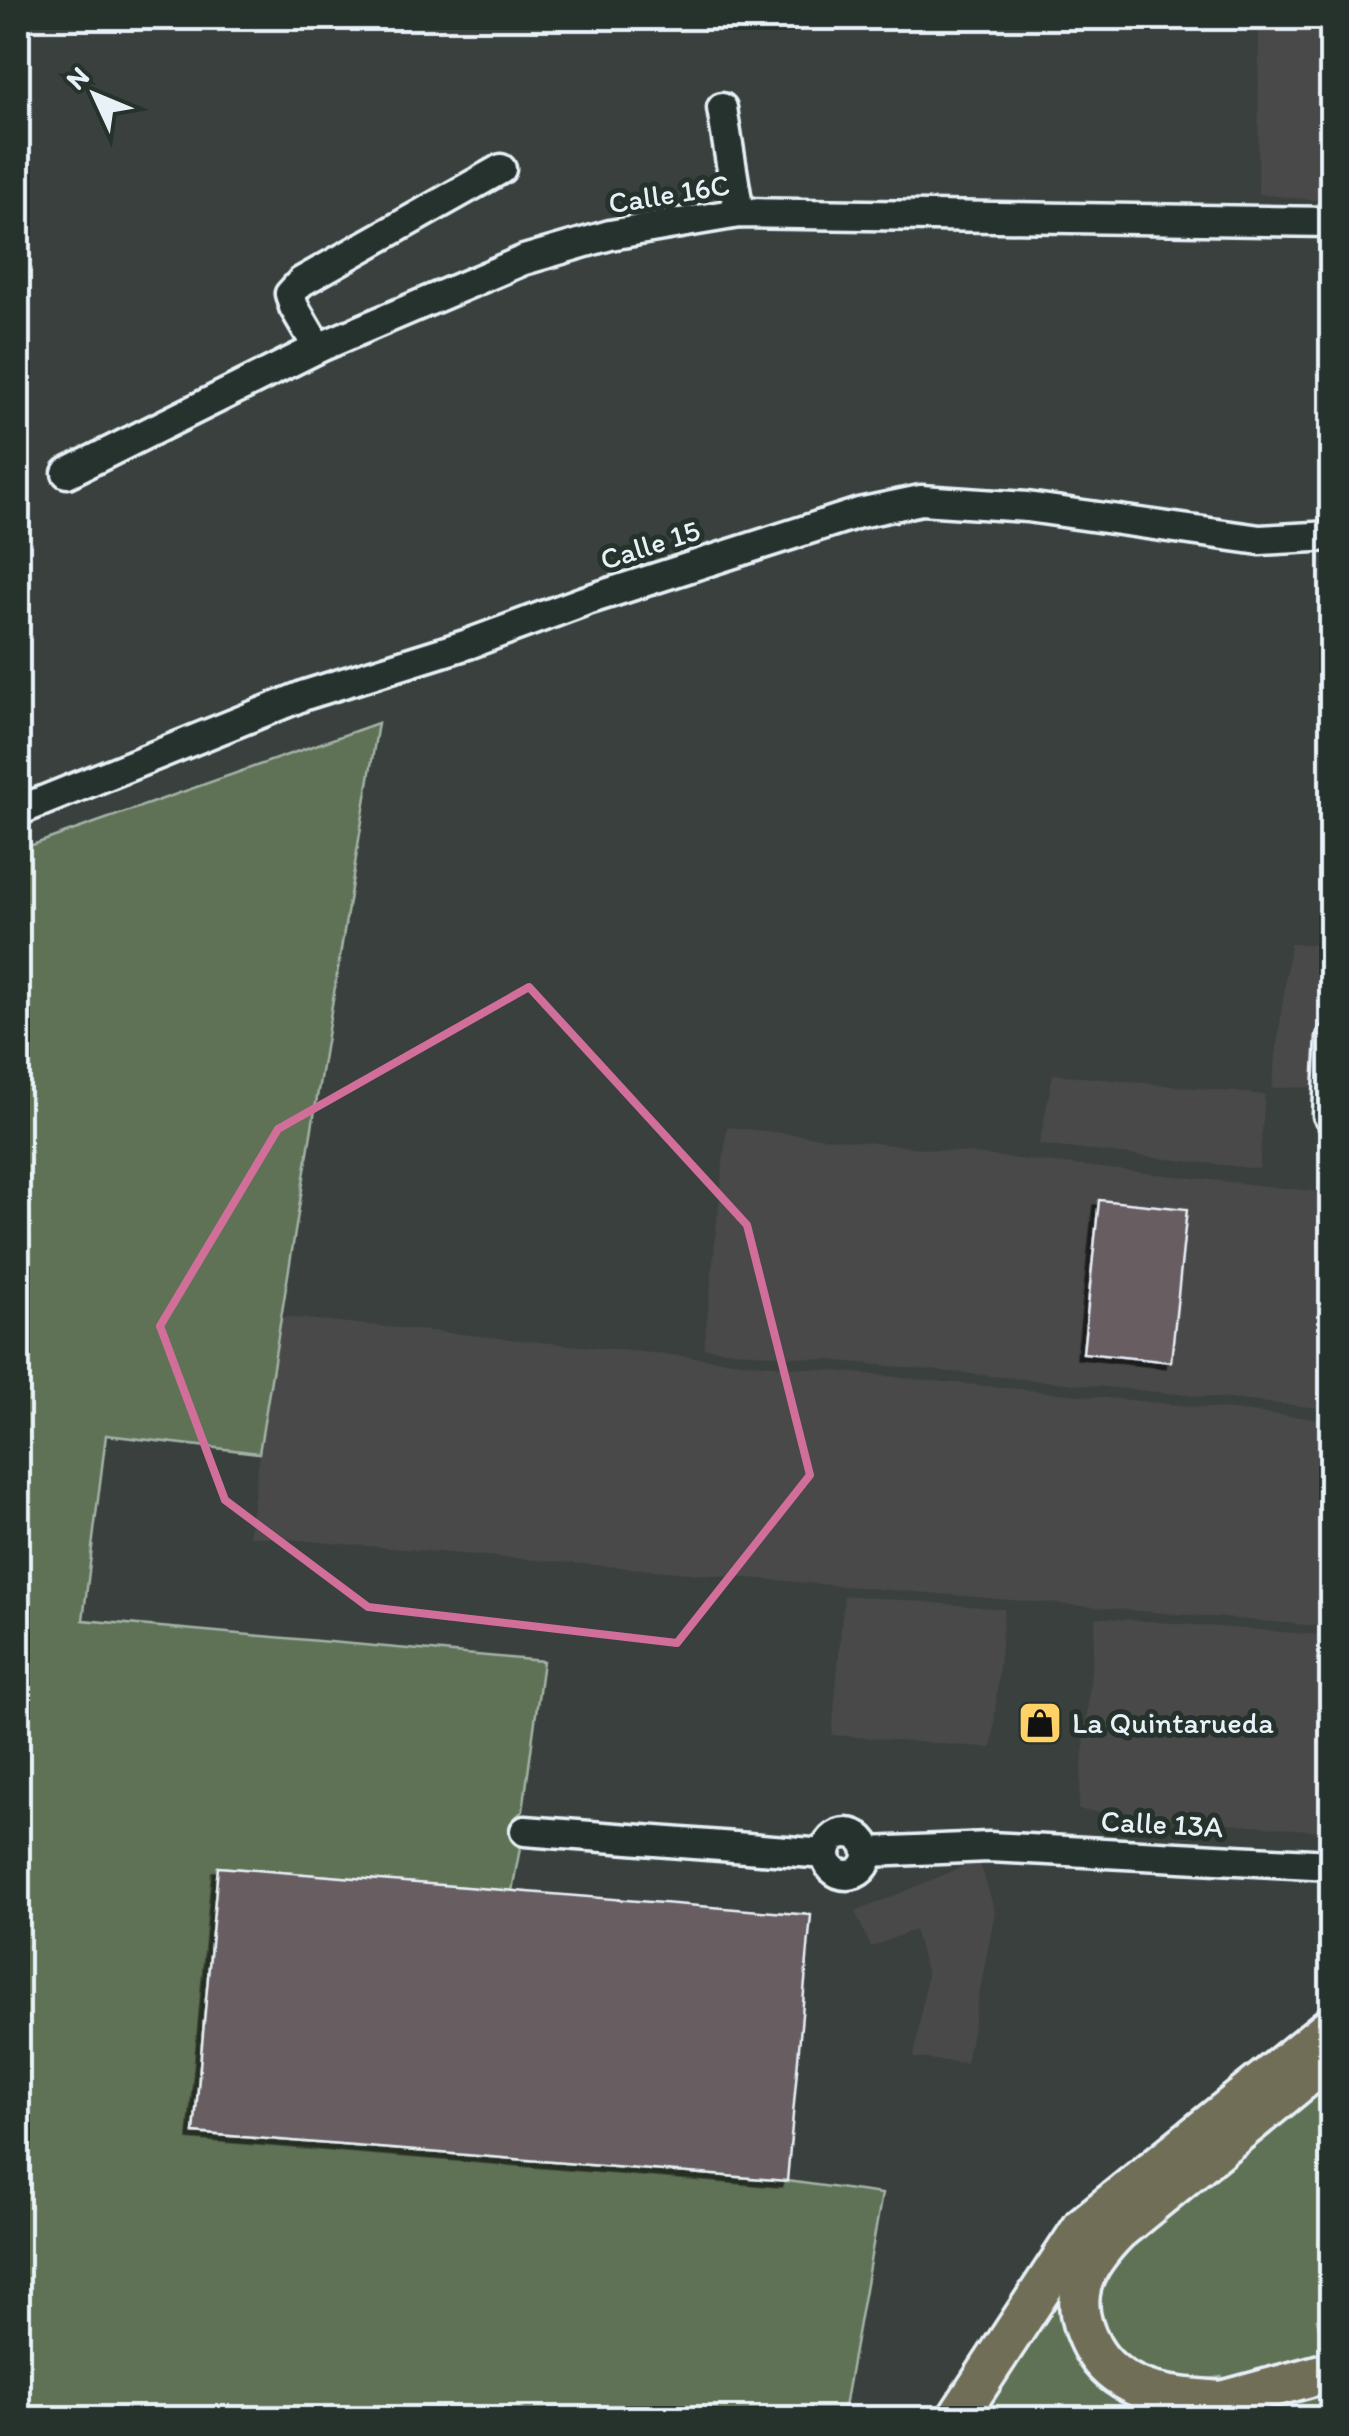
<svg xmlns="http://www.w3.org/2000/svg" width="1349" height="2436" font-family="Itim,sans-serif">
<defs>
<filter id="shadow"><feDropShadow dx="-5.5" dy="5.5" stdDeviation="0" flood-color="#0009"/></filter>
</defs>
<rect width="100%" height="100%" fill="#3a403d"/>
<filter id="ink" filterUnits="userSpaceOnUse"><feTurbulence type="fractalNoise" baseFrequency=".01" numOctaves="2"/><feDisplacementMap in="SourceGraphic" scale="20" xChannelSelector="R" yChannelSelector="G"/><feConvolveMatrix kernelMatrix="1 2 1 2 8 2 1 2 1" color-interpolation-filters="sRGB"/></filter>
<g filter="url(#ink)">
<!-- built -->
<g fill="#484948">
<polygon points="1259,18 1331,18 1331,202 1258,194"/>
<polygon points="1290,944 1331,945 1331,1005 1325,1030 1323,1087 1272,1088"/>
<polygon points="1053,1074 1265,1095 1259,1169 1039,1145"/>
<polygon points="727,1127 1331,1193 1331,1409 704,1348"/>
<polygon points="277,1316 1331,1420 1331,1627 249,1536"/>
<polygon points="844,1595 1004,1609 992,1748 832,1735"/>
<polygon points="1096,1617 1331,1636 1331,1832 1078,1810"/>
<polygon points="979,1860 995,1912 966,2063 914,2058 927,1975 914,1930 871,1947 855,1912"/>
</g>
<!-- green -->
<g fill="#5e7256" stroke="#a3b2a7" stroke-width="2.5">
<path d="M378,723L259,1453L106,1435L83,1620L543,1661L523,1811C507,1822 504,1834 520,1848L512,1891L218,1867L194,2133L787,2181L882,2194L842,2418H18V850Z"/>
<path d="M1331,2068V2315L1317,2319L1325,2352L1331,2351V2418H1211L1231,2413L1222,2377C1172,2387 1104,2376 1097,2316C1096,2307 1092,2293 1094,2284C1096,2275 1105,2265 1110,2256Z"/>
<polygon points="1069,2271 1146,2404 1091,2418 965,2418"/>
</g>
<!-- building -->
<g fill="#685d61" stroke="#e8f1f8" stroke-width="2.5" filter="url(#shadow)">
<polygon points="1099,1200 1187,1209 1171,1362 1083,1353"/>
<polygon points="218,1867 811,1915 787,2181 194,2133"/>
</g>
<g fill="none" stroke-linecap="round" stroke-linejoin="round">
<defs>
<g id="minor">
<polyline points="722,108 739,213"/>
<polyline points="318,348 294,307 290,294 301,282 501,169"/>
<polyline points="67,473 318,348 524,260 610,235 739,213 1332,222"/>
<polyline points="18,811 305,695 468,644 584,601 859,513 921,500 1027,507 1260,540 1332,536"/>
<polyline points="1332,1038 1328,1115 1332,1121"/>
<polyline points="525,1831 826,1854"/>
<circle cx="847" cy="1854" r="21"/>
<polyline points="868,1852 989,1847 1332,1865"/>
</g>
<g id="major">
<path d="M1222,2401C1194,2398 1164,2398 1138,2387C1119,2379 1102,2365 1092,2347C1066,2299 1082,2268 1118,2231L1332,2056"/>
<polyline points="1196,2408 1332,2371"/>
<polyline points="957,2418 1083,2226 1332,2025"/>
</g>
</defs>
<!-- minor casing -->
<use href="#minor" stroke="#e8f1f8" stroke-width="35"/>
<!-- major casing -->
<use href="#major" stroke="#e8f1f8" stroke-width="45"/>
<!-- path -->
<polyline stroke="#e8f1f8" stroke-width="4" stroke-dasharray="10 8" stroke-linecap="butt" points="1281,2418 1332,2405"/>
<!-- minor -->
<use href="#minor" stroke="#26332d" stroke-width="28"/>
<!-- major -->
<use href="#major" stroke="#716e59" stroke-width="38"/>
</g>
</g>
<!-- marked area -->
<path fill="none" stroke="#d16f9a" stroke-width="8" stroke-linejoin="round" d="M529,987L747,1225L810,1475L677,1643L368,1607L225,1500L160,1326L278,1129Z"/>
<!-- icons -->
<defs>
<symbol id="shop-square" viewBox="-11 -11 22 22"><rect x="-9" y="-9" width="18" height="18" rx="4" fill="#ffd166" stroke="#26332d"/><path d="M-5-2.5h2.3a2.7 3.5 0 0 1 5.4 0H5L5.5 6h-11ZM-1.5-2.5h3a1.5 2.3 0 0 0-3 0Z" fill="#111"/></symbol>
</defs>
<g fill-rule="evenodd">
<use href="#shop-square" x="1015" y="1698" width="50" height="50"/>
</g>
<g text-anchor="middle" stroke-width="10" stroke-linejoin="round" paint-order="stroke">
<!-- street labels -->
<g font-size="30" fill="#e8f1f8" stroke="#26332d">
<text transform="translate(669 194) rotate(-9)" y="10">Calle 16C</text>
<text transform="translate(650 545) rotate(-18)" y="10">Calle 15</text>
<text transform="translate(1162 1824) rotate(3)" y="10">Calle 13A</text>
</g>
<!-- poi labels -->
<g font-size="30" fill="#e8f1f8" stroke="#26332d" text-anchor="start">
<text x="1072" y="1733">La Quintarueda</text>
</g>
</g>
<!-- margin -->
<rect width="1349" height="2436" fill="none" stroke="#26332d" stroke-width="60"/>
<rect x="30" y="30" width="1289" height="2376" fill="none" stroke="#e8f1f8" stroke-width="4" filter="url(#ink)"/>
<!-- north arrow -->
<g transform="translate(95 95) rotate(314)" stroke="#26332d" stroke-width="8" paint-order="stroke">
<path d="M0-8L18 38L0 25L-18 38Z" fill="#e8f1f8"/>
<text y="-15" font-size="28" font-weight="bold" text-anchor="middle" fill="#e8f1f8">N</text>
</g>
</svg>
